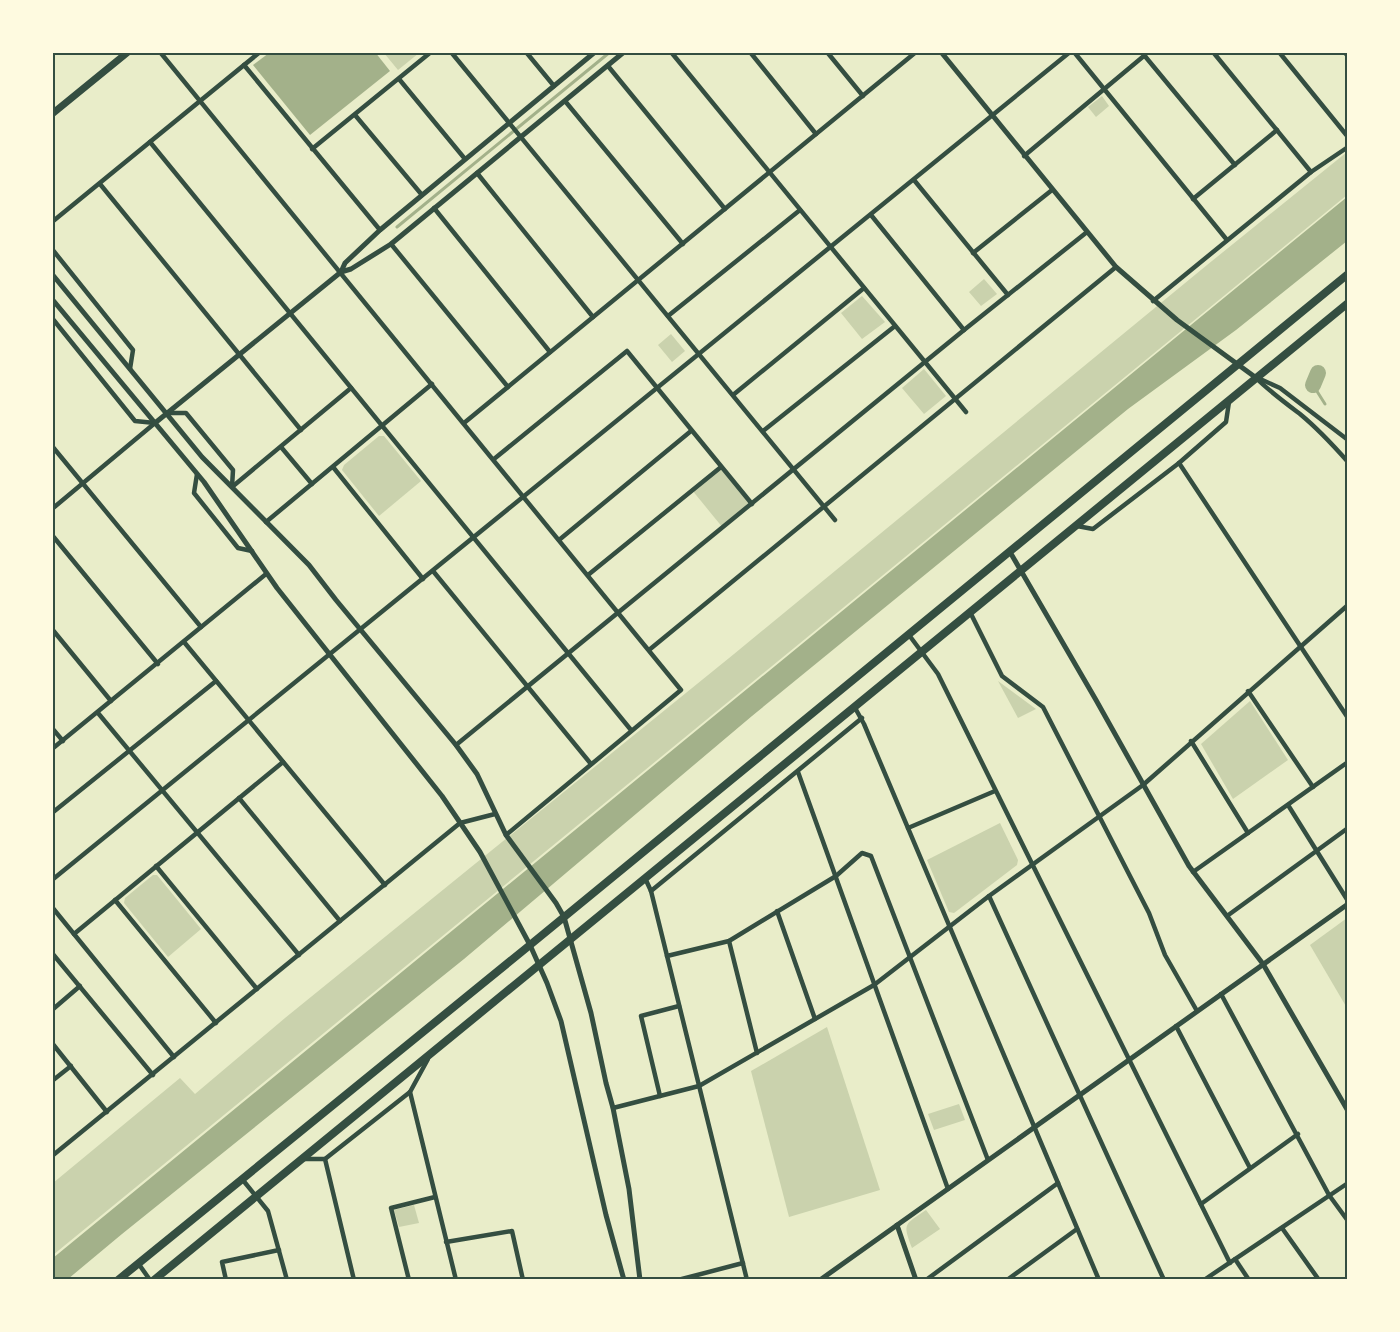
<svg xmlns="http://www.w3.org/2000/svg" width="1400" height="1332" font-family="'Nunito Sans',sans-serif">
<rect width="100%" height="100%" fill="#e9edc9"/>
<!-- green -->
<g fill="#cad2ad">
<polygon points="384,53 419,53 398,70"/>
<polygon points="1102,96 1109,106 1096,117 1088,107"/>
<polygon points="1347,152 1347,195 53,1255 53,1183 180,1078 195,1094 285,1018 734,654 1207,265"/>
<polygon points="984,279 997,294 981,306 969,292"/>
<polygon points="862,296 885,322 862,339 841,313"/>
<polygon points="671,334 685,351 672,362 658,345"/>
<polygon points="924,369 946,396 924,414 902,388"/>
<polygon points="379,436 384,436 421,481 379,516 342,470 344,465"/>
<polygon points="721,467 752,504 723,528 692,490"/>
<polygon points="998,681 1036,709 1018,718"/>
<polygon points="1250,701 1288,760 1233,799 1201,744"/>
<polygon points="1000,823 1018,860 1017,865 954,913 949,912 927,860"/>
<polygon points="153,875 157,875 201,929 168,957 124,903 125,898"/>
<polygon points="1347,918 1347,1008 1310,945"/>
<polygon points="827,1027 880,1190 789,1217 751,1071"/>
<polygon points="959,1104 965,1120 934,1130 928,1114"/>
<polygon points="414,1205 419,1223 399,1227 394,1210"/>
<path d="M926,1210L940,1229L912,1248C902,1222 905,1225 926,1210Z"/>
</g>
<!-- water -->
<g fill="#a3b18a">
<polygon points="375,52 390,71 310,135 253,65 269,53"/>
<polygon points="1347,197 1347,241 1236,330 1128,409 752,716 464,959 122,1234 68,1279 53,1280 53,1258"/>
</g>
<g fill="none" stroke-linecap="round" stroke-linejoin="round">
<!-- stream -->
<g stroke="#a3b18a" stroke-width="3">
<polyline points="397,227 610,52"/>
<polyline points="1313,385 1325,404"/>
</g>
<!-- river -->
<polyline stroke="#a3b18a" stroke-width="16" points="1313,385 1318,373"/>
<!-- minor -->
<g stroke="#344e41" stroke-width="4.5">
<polyline points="160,52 681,690 506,835"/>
<polyline points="451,52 835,520"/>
<polyline points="526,52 554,86"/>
<polyline points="671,52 966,412"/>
<polyline points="750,52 816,134"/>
<polyline points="827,52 863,96"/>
<polyline points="1074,52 1227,240"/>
<polyline points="1213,52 1311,172"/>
<polyline points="1279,52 1348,137"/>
<polyline points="1344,52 1348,56"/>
<polyline points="1144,55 1235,165"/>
<polyline points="244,65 380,230"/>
<polyline points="608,66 725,209"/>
<polyline points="399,79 465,159"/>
<polyline points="565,101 683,244"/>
<polyline points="355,115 422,195"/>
<polyline points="150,142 631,730"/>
<polyline points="312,149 431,52"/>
<polyline points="1024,156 1145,55"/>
<polyline points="477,173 593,317"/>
<polyline points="914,180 1008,295"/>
<polyline points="100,184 301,430"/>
<polyline points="1193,199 1277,130"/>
<polyline points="434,208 550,352"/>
<polyline points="871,215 964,330"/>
<polyline points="52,222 260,52"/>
<polyline points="391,244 508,387"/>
<polyline points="52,249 133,350 130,369"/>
<polyline points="973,253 1052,190"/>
<polyline points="1153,301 1311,172 1348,147"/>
<polyline points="668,316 800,210"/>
<polyline points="52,318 135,421 155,423"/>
<path d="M1255,377C1269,391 1284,402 1300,414C1317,428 1333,445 1348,462"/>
<polyline points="1258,378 1280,388 1348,440"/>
<polyline points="733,395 864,288"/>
<polyline points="167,413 186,413 233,470 232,487"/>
<polyline points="464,423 916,52"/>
<polyline points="763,431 895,326"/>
<polyline points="52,446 201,627"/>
<polyline points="281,447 312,484"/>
<polyline points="494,459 627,351 752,504"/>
<polyline points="1179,463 1348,718"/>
<polyline points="333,467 423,579"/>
<polyline points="197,474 194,493 238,548 252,551"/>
<polyline points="232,487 351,388"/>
<polyline points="52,509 155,423"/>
<polyline points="266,522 432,384"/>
<polyline points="1077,526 1093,529 1179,463 1226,422 1229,402"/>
<polyline points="52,535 158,664"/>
<polyline points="559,540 691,431"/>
<polyline points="433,571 591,764"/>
<polyline points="588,575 721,467"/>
<polyline points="970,612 1002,676 1043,707 1149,913 1165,955 1197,1011"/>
<polyline points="52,629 111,701"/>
<polyline points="909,635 938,674 1230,1263"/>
<polyline points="184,642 385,885"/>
<polyline points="649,650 1116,267"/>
<polyline points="1248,691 1313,787"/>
<polyline points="854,706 864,724 1099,1280"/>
<polyline points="98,713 299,955"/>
<polyline points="52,728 63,741"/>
<polyline points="1191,741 1248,833"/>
<polyline points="456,745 964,330 1087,232"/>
<polyline points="52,749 266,574"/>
<polyline points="798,772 948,1189"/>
<polyline points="239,798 340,921"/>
<polyline points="1288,805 1348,901"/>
<polyline points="52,813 216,681"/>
<polyline points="908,828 995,791"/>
<polyline points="156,866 257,989"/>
<polyline points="1193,872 1348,762"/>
<polyline points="645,878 651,891 747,1280"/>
<polyline points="52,880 1070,52"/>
<polyline points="651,891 862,718"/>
<polyline points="989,896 1164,1280"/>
<polyline points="115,900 216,1023"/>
<polyline points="52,907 174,1057"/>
<polyline points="777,911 815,1019"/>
<polyline points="1227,916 1348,828"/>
<polyline points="74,934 283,762"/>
<polyline points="729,941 757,1053"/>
<polyline points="52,953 153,1075"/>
<polyline points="667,956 729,941 836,876 862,853 871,856 988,1160"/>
<polyline points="1221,994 1329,1195 1348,1221"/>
<polyline points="52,1010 80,986"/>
<polyline points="1176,1026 1250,1168"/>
<polyline points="52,1043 107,1112"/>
<polyline points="52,1081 71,1066"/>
<polyline points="410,1092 456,1280"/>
<polyline points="660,1096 641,1016 679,1006"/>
<polyline points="613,1108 699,1086 874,985 989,896 1143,785 1348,605"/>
<polyline points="52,1156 460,823 495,814"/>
<polyline points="302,1159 325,1159 410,1092 428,1059"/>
<polyline points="325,1159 354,1280"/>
<polyline points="242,1179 268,1211 287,1280"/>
<polyline points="1201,1204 1298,1134"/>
<polyline points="1282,1228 1319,1280"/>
<polyline points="446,1242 512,1231 523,1280"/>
<polyline points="1235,1259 1249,1280"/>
<polyline points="138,1263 150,1280"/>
<polyline points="226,1280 222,1262 279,1250"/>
<polyline points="409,1280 391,1208 435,1197"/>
<polyline points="678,1280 743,1263"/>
<polyline points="926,1280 1058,1183"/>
<polyline points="1007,1280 1077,1229"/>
<polyline points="1204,1280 1348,1183"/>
<polyline points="1345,1280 1348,1278"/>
</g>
<!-- tertiary -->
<g stroke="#344e41" stroke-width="5">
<polyline points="941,52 1116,267 1177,320 1255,377"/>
<polyline points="341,272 351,269 391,244 624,52"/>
<polyline points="52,274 202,457 309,565 336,600 456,745 477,774 506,835 556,903 564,917 591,1013 606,1083 613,1108 629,1189 640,1280"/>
<polyline points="52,299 204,482 277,588 442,796 480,852 530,945 547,983 561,1021 606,1215 624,1280"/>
<polyline points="155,423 341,272 345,263 380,230 595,52"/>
<polyline points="1010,552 1096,700 1189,866 1263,964 1348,1111"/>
<polyline points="897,1225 916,1280"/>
<polyline points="820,1280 1348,904"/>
</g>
<!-- primary -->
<polyline stroke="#344e41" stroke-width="7" points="52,114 128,52"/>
<!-- trunk -->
<g stroke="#344e41" stroke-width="8">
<polyline points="118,1280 530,945 1348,274"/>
<polyline points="154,1280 1348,303"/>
</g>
</g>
<!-- border -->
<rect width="1400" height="1332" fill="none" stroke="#fefae0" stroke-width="108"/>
<rect x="54" y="54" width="1292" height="1224" fill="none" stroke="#344e41" stroke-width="2"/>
</svg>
